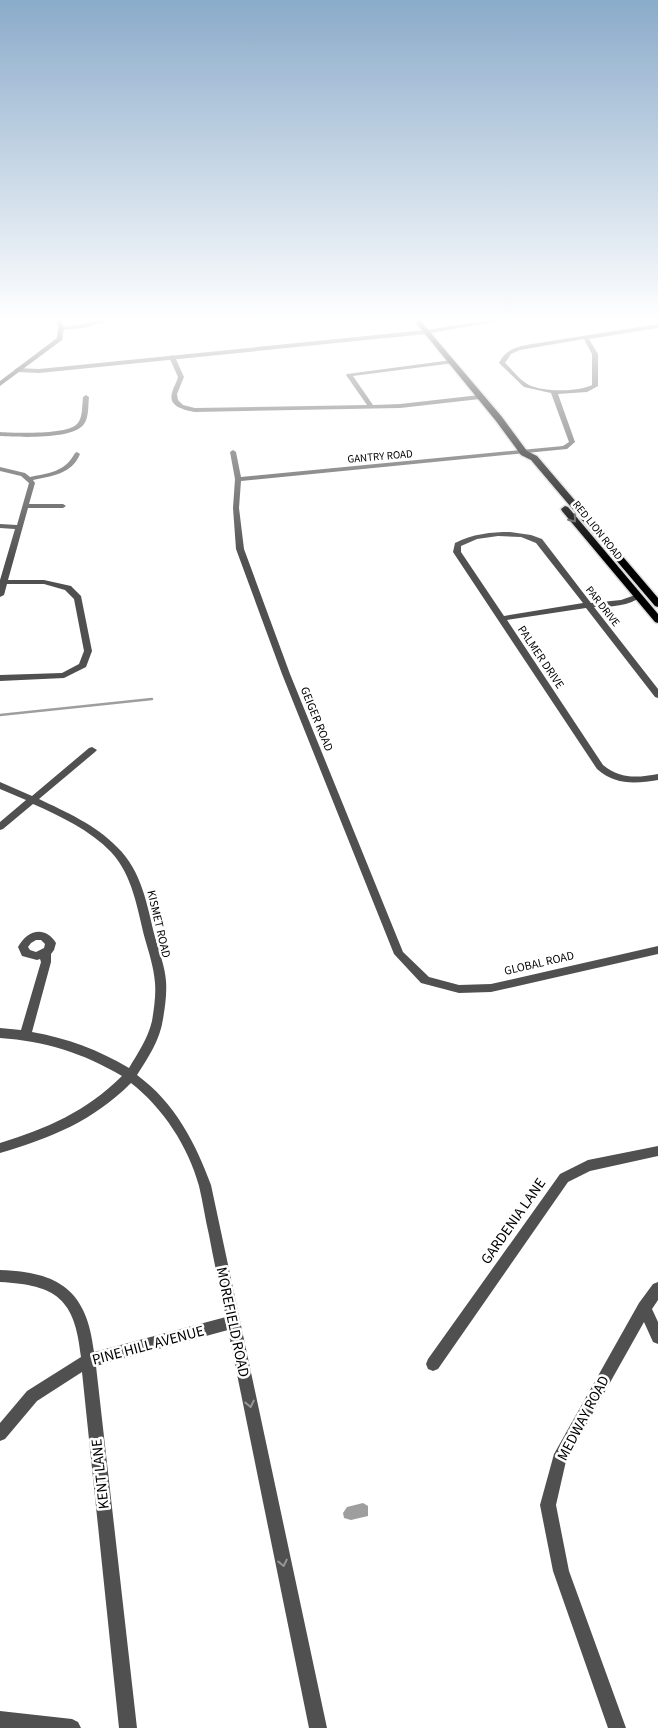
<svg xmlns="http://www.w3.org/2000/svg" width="658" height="1728" font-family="'Source Sans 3',sans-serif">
<rect width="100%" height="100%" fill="#fff"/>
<!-- water -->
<polygon fill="#9e9e9e" points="363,1503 368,1506 368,1516 351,1520 344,1518 343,1513 347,1507"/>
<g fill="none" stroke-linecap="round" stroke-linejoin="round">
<!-- stream -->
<polyline stroke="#9e9e9e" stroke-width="2.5" points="0,715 152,699"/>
<defs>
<g id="primary">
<polygon points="412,318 418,318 502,417 527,451 537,456 658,598 658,607 655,606 531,460 521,455 496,421"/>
<polygon points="565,506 568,507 658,614 658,623 655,622 562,511 561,509"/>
</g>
</defs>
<!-- primary casing -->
<use href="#primary" stroke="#dbdbdb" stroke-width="3"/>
<!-- minor -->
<g fill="#505050" fill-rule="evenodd">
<polygon points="108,318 117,318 83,328 61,330 58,328 83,324"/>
<path d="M658,324V328L589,339L598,354V386L587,392L558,394L575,442L567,449L241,481L239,508L244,549L290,674L403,952L429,977L459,985L491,984L658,946V954L491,992L459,993L421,983L394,954L282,674L236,549L233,508L235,479L230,452L233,450L236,452L241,477L563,446L569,442L551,393L524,387L499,363C505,351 513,348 526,345ZM584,339L592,354V385C578,392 543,392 529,385C520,381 512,369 505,363L511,354L520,350Z"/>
<path d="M172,355L175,357L184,377L177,394L178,400L183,405L195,408L367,405L346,375L347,374L452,360L454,361V363L353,376L373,405L400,404L480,395L483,397L480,399L400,408L195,412C185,410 168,407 172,393C173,387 177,382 178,377L169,357Z"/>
<path d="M86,395L89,397C88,405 89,417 84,424C73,440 18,437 0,436V432C15,433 67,435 77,424C83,418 82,405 83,397Z"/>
<path d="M77,452L80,454C72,474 52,476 33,480L35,483L29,504H63L66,506L63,508H28L8,580H44L71,586L81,596L92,651L86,667L64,678L0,681V675L62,673L79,664L84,651L74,599L65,590L44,584H7L4,595L0,597V580L15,529L0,528V524L17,525L29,483L21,476L0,471V467L25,473L30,477C49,473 65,472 75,453Z"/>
<path d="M510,532L531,535L542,539L591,603L621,600L638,594L642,596C630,606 610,607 594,607L658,689V698L655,697L586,608L507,620L603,765C620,779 637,778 658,774V780C635,784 615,785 597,769L453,552L455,543C472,534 491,532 510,532ZM498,536L521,537L536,543L583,603L504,616L461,552V546L477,539Z"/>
<path d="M92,747L97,750L95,752L39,799C66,812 96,825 117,847C142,871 147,905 155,937C159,952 165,966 166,981C167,993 165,1008 163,1019C160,1040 148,1058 137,1075C175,1103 195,1142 211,1185L327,1728H309L228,1330L96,1366L137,1728H119L82,1372L37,1401L5,1439L0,1441V1423L27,1391L81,1357C75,1299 57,1285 0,1282V1270C59,1272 87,1290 94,1352L226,1317C220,1289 214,1262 209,1235C205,1219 203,1202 199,1186C188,1146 163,1108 131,1083C93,1121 51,1138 0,1153V1143C46,1129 87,1111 122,1076C83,1053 45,1041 0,1038V1028L21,1030L41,962L40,959L37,960L22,956L18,947C27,930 45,925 56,943L54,950L51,954V962L32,1032C67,1038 99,1050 129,1068C138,1053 148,1038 152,1021C154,1009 156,995 155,983C154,968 149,953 145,939C137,908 133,876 111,852C90,830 60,816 33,804L3,829L0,830V822L26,800L0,789V782L32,796L89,748ZM36,940H41L45,944L44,948L36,952L30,950L28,947L31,943Z"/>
<polygon points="658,1146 658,1156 590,1171 568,1182 438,1369 433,1371 428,1369 426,1364 428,1359 560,1174 588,1160"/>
<polygon points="658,1282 658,1300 652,1309 658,1322 658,1344 653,1342 644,1322 566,1461 556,1505 569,1571 626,1728 608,1728 553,1571 540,1505 554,1454 639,1303 653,1284"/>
<polygon points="0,1711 72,1719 78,1722 81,1728 0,1728"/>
</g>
<!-- tertiary -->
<polygon fill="#505050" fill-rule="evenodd" points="502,318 515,318 426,334 39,373 17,372 14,370 17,368 39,369 426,330"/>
<!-- secondary -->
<polygon fill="#1d1d1d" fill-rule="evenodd" points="56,318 62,318 64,328 62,340 0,386 0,381 57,338 58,328"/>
<!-- primary -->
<use href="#primary" fill="#000" fill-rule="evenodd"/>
</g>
<!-- one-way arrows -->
<defs><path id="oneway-chevron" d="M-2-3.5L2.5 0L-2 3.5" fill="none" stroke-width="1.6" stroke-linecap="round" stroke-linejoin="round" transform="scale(1.25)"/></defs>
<use stroke="#595959" href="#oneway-chevron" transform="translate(573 519) rotate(51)"/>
<g stroke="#969696">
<use href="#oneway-chevron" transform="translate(250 1404) rotate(78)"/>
<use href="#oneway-chevron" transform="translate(283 1563) rotate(78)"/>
</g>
<!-- sky -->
<linearGradient id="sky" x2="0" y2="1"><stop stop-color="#8aabca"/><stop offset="0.57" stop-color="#fff"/><stop offset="1" stop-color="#fff" stop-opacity="0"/></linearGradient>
<rect width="658" height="560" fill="url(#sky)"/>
<g text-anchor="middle" stroke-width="5" stroke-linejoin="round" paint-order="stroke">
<!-- far-street labels -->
<g font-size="11" fill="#000" stroke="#fff">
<text transform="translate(380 456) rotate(-5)" y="4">GANTRY ROAD</text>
<text transform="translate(598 530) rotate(51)" y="4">RED LION ROAD</text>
<text transform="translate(603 606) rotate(52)" y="4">PAR DRIVE</text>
</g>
<!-- street labels -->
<g font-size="12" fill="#000" stroke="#fff">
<text transform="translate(541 657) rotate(56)" y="4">PALMER DRIVE</text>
<text transform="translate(317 719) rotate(68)" y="4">GEIGER ROAD</text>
<text transform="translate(159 924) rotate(77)" y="4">KISMET ROAD</text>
<text transform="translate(539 963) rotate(-13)" y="4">GLOBAL ROAD</text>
</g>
<!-- near-street labels -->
<g font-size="15" fill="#000" stroke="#fff">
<text transform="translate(513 1221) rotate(-55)" y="5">GARDENIA LANE</text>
<text transform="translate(233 1322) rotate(78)" y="5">MOREFIELD ROAD</text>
<text transform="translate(148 1345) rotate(-15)" y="5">PINE HILL AVENUE</text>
<text transform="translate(583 1418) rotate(-62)" y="5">MEDWAY ROAD</text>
<text transform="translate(100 1474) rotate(-96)" y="5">KENT LANE</text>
</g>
</g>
</svg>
